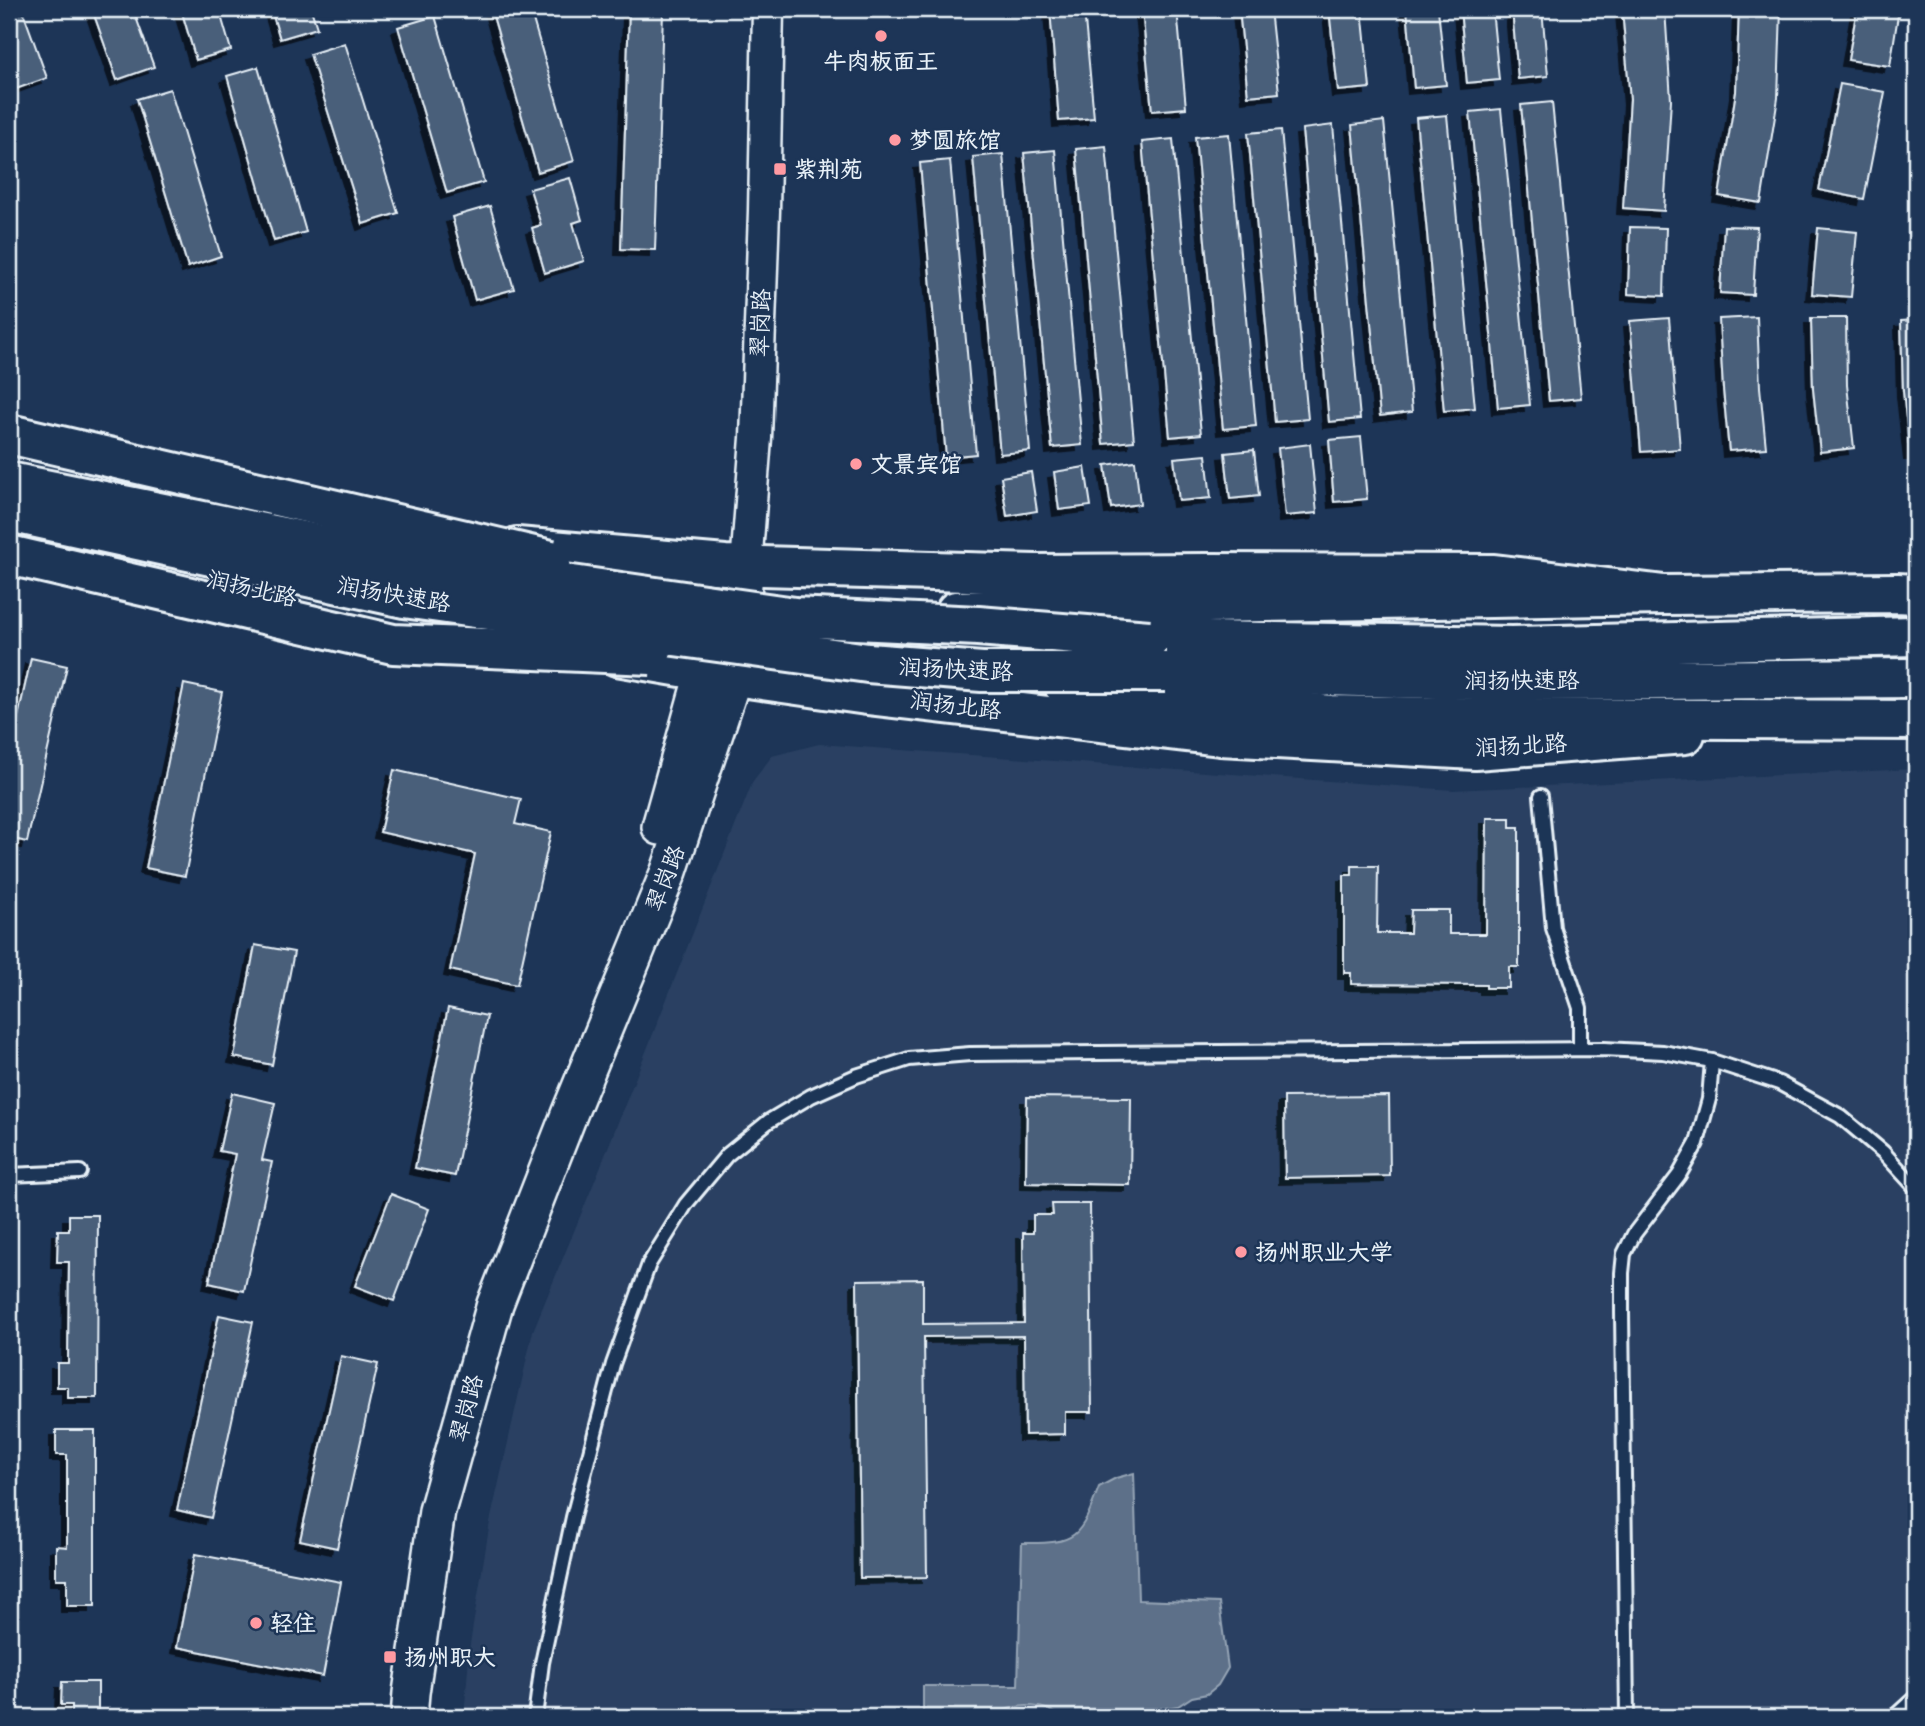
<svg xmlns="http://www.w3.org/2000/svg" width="1925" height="1726" font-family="Dekko,'LXGW WenKai TC',sans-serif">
<defs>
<filter id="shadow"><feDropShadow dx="-6" dy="6" stdDeviation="0" flood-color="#0009"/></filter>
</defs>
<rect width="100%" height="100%" fill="#1d3557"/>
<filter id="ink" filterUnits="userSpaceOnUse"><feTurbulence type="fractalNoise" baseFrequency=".0143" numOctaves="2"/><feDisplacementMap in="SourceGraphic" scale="14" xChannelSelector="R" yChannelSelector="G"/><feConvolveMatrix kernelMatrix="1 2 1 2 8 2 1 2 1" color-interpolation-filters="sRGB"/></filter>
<g filter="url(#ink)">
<!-- built -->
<polygon fill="#2a4162" points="819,744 1453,790 1916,769 1916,1717 464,1717 470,1644 490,1522 533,1331 598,1173 753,781 772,756"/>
<!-- water -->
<path fill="#5d7089" stroke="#95a4b5" stroke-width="2" d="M1134,1473L1138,1600L1219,1603L1228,1668L1218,1685L1207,1694L1192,1697L1178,1706L1160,1709L1147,1717H1061C1046,1704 1020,1703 1003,1711L1000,1717H923V1686H1018L1022,1543C1077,1544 1080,1538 1099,1487L1116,1478Z"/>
<!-- building -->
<g fill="#495e7a" stroke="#e8f1f8" stroke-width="2" filter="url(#shadow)">
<polygon points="9,9 22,9 47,78 16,89 9,68"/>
<polygon points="92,9 133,9 154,67 117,80"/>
<polygon points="181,9 219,9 231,50 196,60"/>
<polygon points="271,9 311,9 317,28 280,39"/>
<polygon points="491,9 530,9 574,161 538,172"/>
<polygon points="1050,9 1084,9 1094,118 1059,121"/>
<polygon points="1142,9 1177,9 1186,108 1152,111"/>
<polygon points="1239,9 1270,9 1279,93 1248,96"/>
<polygon points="1329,9 1362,9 1370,88 1338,91"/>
<polygon points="1407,9 1438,9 1446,85 1414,88"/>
<polygon points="1460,9 1492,9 1499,80 1467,83"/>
<polygon points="1512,9 1542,9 1548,76 1518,79"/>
<polygon points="1622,9 1665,9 1671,100 1664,211 1623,208 1630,99"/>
<polygon points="1739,9 1781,9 1778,98 1761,203 1719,196 1736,92"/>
<polygon points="1857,9 1899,9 1890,66 1848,60"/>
<polygon points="629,11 663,12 655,250 621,249"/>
<polygon points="435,16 484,182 447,193 398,27"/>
<polygon points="345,43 398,213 363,224 310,54"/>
<polygon points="258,67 306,232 274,241 227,76"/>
<polygon points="1840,84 1885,92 1864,199 1819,190"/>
<polygon points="170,89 221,256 188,267 137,99"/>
<polygon points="1552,102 1581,398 1549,401 1521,105"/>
<polygon points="1501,109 1530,405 1498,408 1470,112"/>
<polygon points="1447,115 1475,408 1444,411 1416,118"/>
<polygon points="1384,121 1412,412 1380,416 1352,125"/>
<polygon points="1333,125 1360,419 1329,422 1302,129"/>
<polygon points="1281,130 1308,419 1275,422 1248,133"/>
<polygon points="1229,134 1256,426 1223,429 1195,137"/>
<polygon points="1173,139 1201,434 1170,437 1142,142"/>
<polygon points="1106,146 1134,441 1103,444 1076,149"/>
<polygon points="1055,150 1082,445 1052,448 1024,153"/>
<polygon points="1003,154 1030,451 1000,454 973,157"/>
<polygon points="950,160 976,454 946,457 920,163"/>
<polygon points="570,178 582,220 573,223 584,261 545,273 532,228 541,225 530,189"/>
<polygon points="490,206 514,289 475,300 452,217"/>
<polygon points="1724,226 1757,227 1753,295 1720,293"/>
<polygon points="1630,227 1666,228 1664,296 1628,294"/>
<polygon points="1818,228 1857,232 1851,297 1812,294"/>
<polygon points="1757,317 1760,387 1766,448 1729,451 1723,389 1719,319"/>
<polygon points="1669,318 1680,449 1641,452 1630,321"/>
<polygon points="1811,318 1846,318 1847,385 1854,448 1820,452 1813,389"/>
<polygon points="1916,320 1916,454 1910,454 1903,391 1901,321"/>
<polygon points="1361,437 1367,499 1334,502 1329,440"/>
<polygon points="1310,444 1317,513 1285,516 1278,448"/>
<polygon points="1254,450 1259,496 1230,499 1225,453"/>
<polygon points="1206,455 1211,498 1179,501 1174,458"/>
<polygon points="1135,461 1140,504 1111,508 1105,465"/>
<polygon points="1085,467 1091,506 1059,510 1054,472"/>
<polygon points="1031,472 1037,511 1007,516 1001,477"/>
<polygon points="31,658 67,666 27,842 9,838 9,758"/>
<polygon points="184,684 222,692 185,876 146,868"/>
<polygon points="394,770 521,799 515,824 551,832 517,985 450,970 475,854 380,832"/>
<polygon points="1487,818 1510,818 1510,827 1519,827 1519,967 1509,967 1509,988 1486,988 1486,985 1351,984 1351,973 1344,973 1344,875 1352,875 1352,866 1378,866 1377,933 1410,933 1411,910 1449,910 1449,934 1486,934"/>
<polygon points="255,945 294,952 272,1065 234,1057"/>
<polygon points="448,1008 487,1016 455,1176 415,1168"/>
<polygon points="232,1093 275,1103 262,1160 272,1162 244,1291 209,1283 235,1154 219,1151"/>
<polygon points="1389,1096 1390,1176 1285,1178 1284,1097"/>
<polygon points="1027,1097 1131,1098 1130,1185 1026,1183"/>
<polygon points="391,1194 429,1209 394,1301 355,1286"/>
<polygon points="1052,1204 1090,1204 1092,1412 1065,1412 1065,1434 1025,1435 1024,1336 924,1337 927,1577 860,1578 857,1280 923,1279 923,1324 1024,1323 1023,1233 1033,1233 1033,1215 1053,1215"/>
<polygon points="69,1215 98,1215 97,1398 68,1398 68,1387 57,1387 57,1363 68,1363 69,1262 57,1262 58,1230 69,1230"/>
<polygon points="219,1315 253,1322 211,1518 177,1510"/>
<polygon points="341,1356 378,1364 337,1548 300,1540"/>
<polygon points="56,1430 95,1430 95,1606 67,1606 67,1579 56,1579 56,1546 67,1547 67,1455 56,1455"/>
<polygon points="195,1554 341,1582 323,1676 177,1647"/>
<polygon points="62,1682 98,1682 98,1717 72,1717 72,1705 61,1705"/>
</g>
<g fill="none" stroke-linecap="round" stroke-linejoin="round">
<defs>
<g id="service">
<polyline points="1541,796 1553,928 1580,1008 1580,1049"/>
<polyline points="9,1175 80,1172"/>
<polyline points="535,1717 542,1663 573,1517 613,1364 649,1264 686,1204 727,1155 769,1121 811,1096 856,1076 909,1059 970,1054 1604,1049 1663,1052 1712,1061 1779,1083 1840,1116 1883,1152 1916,1188"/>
<polyline points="1627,1717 1622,1313 1622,1273 1624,1254 1634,1234 1679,1175 1697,1143 1709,1099 1712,1061"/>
<polyline points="1894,1717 1916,1697"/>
</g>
<polyline id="tertiary" points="746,566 756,438 764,211 768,9"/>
<g id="secondary">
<polyline points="660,827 704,670 709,644"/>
<polyline points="409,1717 411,1693 437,1511 495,1304 570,1112 669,871 734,676 746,566"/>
</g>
<g id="primary">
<polyline points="9,460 233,504"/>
<polyline points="9,532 393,621 479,634"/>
<polyline points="517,547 725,565 1035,574 1208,573 1494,574 1664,595 1897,593 1916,594"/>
<polyline points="617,656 734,676 867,695 1220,736 1475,750 1685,734"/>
</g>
<g id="trunk">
<polyline points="956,611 1151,604 1664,595"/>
<polyline points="1149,640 1512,646 1916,636"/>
<polyline points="1166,672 1513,681 1916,678"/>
<polyline points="1063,684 1161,698 1330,715 1515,718 1916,720"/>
</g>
</defs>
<!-- service casing -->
<use href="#service" stroke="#e8f1f8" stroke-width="18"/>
<!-- tertiary casing -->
<use href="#tertiary" stroke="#e8f1f8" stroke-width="35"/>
<!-- secondary casing -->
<use href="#secondary" stroke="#e8f1f8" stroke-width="40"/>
<!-- primary casing -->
<use href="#primary" stroke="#e8f1f8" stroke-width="44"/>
<!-- trunk casing -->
<use href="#trunk" stroke="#e8f1f8" stroke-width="44"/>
<!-- service -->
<use href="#service" stroke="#1d3557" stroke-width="12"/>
<!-- tertiary -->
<use href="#tertiary" stroke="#1d3557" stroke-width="30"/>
<!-- secondary -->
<use href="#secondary" stroke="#1d3557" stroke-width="35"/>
<!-- primary -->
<use href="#primary" stroke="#1d3557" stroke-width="38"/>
<!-- trunk -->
<use href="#trunk" stroke="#1d3557" stroke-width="38"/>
<defs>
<g id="trunk-bridge">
<polyline points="9,434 551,560"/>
<polyline points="9,482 397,560 795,617 978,626 1149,640"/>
<polyline points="9,512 404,598 868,663 982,672 1166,672"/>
<polyline points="9,555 393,644 651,655"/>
</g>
</defs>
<!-- trunk-bridge casing -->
<use href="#trunk-bridge" stroke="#e8f1f8" stroke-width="44" stroke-linecap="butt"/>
<!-- trunk-bridge -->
<use href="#trunk-bridge" stroke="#1d3557" stroke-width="38"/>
</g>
</g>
<!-- markers -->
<g fill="#ff9aa2" stroke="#1d3557" stroke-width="2.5">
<circle cx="881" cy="36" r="7"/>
<circle cx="895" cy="140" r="7"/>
<rect x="773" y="162" width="14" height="14" rx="3.5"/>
<circle cx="856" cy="464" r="7"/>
<circle cx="1241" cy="1252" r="7"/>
<circle cx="256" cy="1623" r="7"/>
<rect x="383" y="1650" width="14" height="14" rx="3.5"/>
</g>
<g text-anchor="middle" stroke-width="5" stroke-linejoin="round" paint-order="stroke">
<!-- poi labels -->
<g font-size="23" font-weight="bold" fill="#e8f1f8" stroke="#1d3557" text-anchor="start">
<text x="881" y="69" text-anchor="middle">牛肉板面王</text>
<text x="909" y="148">梦圆旅馆</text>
<text x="794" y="177">紫荆苑</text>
<text x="870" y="472">文景宾馆</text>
<text x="1255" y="1260">扬州职业大学</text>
<text x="270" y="1631">轻住</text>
<text x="404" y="1665">扬州职大</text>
</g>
<!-- street labels -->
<g font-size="23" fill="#e8f1f8" stroke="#1d3557">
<text transform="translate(760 323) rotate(-88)" y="8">翠岗路</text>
<text transform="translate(252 588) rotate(13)" y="8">润扬北路</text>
<text transform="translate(394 594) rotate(10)" y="8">润扬快速路</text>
<text transform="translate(956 669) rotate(3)" y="8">润扬快速路</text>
<text x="1522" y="688">润扬快速路</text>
<text transform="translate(956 705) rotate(7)" y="8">润扬北路</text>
<text transform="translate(1521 745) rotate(-3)" y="8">润扬北路</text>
<text transform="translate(665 878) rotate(-69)" y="8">翠岗路</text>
<text transform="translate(466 1408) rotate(-75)" y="8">翠岗路</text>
</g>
</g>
<!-- margin -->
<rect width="1925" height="1726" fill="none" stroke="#1d3557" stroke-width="35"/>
<rect x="18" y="18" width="1890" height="1691" fill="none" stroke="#e8f1f8" stroke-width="2.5" filter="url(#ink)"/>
</svg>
